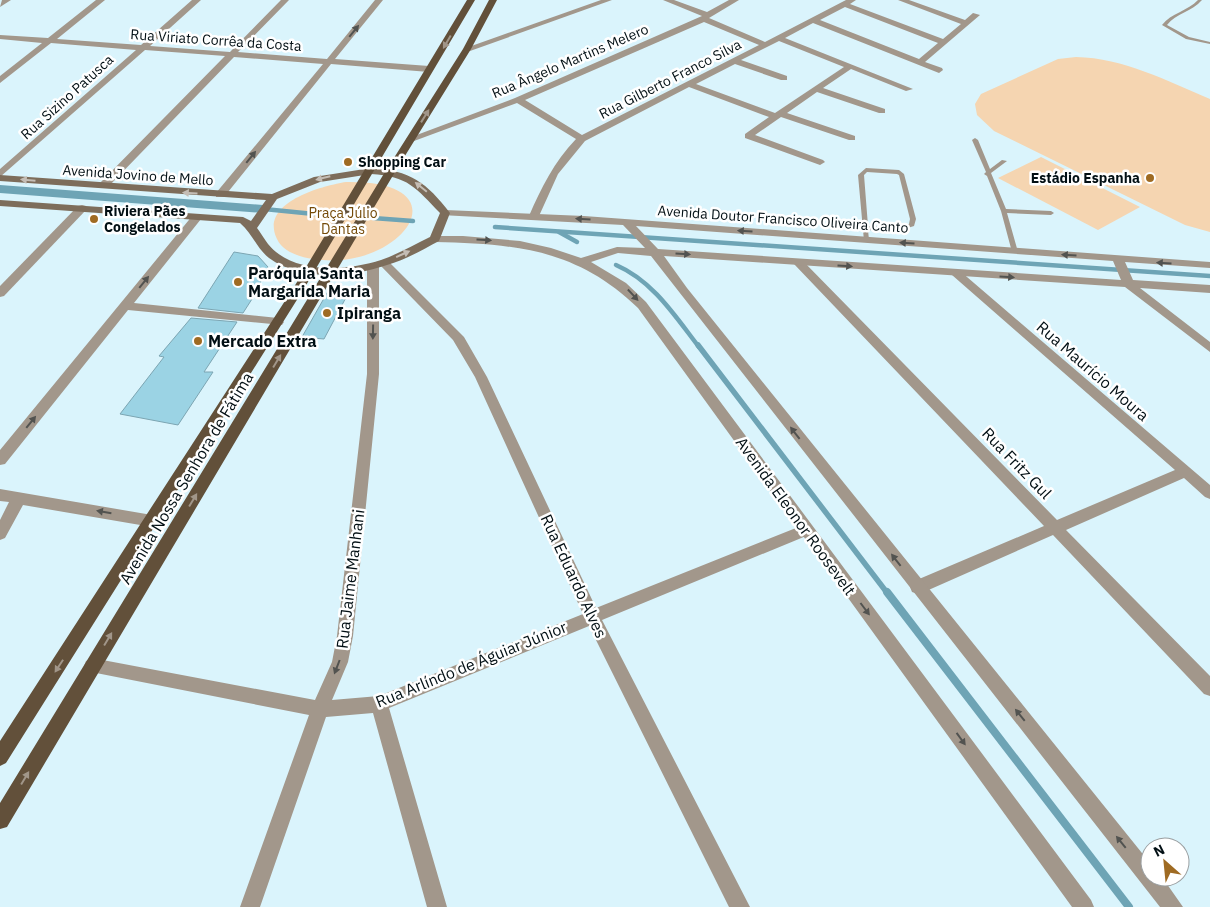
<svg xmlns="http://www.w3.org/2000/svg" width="1210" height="907" font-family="'IBM Plex Sans',sans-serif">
<rect width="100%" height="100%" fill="#daf4fc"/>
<!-- green -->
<g fill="#f5d5b1">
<path d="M1076,57C1124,58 1167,81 1210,99V232L1185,225L994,131L977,115L975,104L981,94L1058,59Z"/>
<polygon points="1041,157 1140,207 1098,230 998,178"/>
<path d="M346,182C468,180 401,273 313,259C300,257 283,252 277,239C259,203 321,186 346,182Z"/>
</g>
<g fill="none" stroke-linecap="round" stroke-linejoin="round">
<!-- stream-far2 -->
<g stroke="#6ea4b5" stroke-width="4.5">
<polyline points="264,209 314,214"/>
<polyline points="373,218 413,221"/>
<polyline points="495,227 1210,276"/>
<polyline points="559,232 577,242"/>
<path d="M616,265C653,281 675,316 699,347"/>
</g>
<!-- stream-far1 -->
<polyline stroke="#6ea4b5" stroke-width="5.5" points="698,345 888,594"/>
<!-- stream -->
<polyline stroke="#6ea4b5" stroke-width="8" points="887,592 1129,907"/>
<!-- canal -->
<polygon fill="#6ea4b5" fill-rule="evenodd" points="0,185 263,205 270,209 263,213 0,193"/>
</g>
<!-- building -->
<g fill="#9bd3e4" stroke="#7ca5b2">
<polygon points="234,252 258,256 268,267 252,299 243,313 198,308"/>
<polygon points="331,286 351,288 324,339 302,337"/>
<polygon points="191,318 237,322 204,372 213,372 178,425 120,414 164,357 159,356"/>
</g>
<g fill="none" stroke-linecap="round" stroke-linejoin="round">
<!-- service -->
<g fill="#a2978b" fill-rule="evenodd">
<path d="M1198,0H1202C1192,12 1176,13 1167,25L1189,37L1210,42V44L1186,39L1162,25C1171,13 1188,11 1198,0Z"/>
<polygon points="975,138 978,140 990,169 1002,160 1007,161 991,173 1006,209 1051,211 1054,213 1051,215 1007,213 1018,252 1017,253 1013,253 1012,252 1001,211 987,176 984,174 986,172 972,140"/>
<path d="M866,168L899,170L904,174L916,219L914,226L895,232L868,230L869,240L868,241H864L858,175ZM867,172L897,174L899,175L910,219L909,224L895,228L868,226L864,175Z"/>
</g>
<!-- minor -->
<g fill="#a2978b" fill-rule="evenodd">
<polygon points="2,0 11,0 0,7"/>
<polygon points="96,0 105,0 57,39 141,45 192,0 201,0 150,46 230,52 281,0 289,0 238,52 327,59 375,0 383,0 335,59 429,66 433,69 429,72 331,64 224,197 216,197 216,193 323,64 234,57 107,188 99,188 99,184 225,56 145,50 0,177 0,169 136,50 51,43 0,83 0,76 42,43 0,39 0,35 48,38"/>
<polygon points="601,0 612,0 470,51 463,49"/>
<path d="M663,0H674L707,12L729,0H739L709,18L765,42L846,0H856L850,4L943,39L961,24L898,0H909L965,20L973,13L980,15L925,62L942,68L943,70L939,73L813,23L785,38L913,89L906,91L851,69L823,88L885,109V113H879L817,92L787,113L855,136V140H849L781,117L755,135L823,160L825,162L820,165L745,138V134L769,117L689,87L585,141L558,174L539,216L534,219L529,216C541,188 554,162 576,139L517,103L414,141L406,139L515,98L702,16ZM845,7L938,43L919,59L820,20ZM704,22L759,45L582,135L525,100ZM779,41L844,67L775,113L696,84L735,64L781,80H787V76L741,60Z"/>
<polygon points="82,205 86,206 86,210 4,296 0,297 0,286 78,206"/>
<polygon points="197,214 202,217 201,219 134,303 278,318 284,322 282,325 128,310 5,464 0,465 0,450 193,215"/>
<polygon points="798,259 802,260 1057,520 1175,470 952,275 952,271 960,271 1210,485 1210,499 1205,497 1184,478 1066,530 1210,676 1210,696 1204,694 1053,535 924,592 918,594 912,592 910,587 912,582 1044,526 794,264 794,260"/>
<polygon points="384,260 388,261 464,337 487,377 596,608 806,524 811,526 813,530 811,534 602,620 750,907 729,907 589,626 389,708 447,907 427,907 373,713 326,717 260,907 240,907 309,715 86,671 84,666 86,661 92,658 315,700 332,662 337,636 367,374 367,266 373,263 379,266 379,374 353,636 348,662 332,700 379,696 583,614 475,377 453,340 380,265 380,261"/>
<polygon points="0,489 152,515 157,517 159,521 157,525 152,527 23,505 5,538 0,540 0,520 9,502 0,501"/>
</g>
<!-- tertiary -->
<path fill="#a2978b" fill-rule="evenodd" d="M445,210L584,216L1210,262V268L1125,262L1133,280L1210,285V293L1140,288L1210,342V352L1125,287L664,256L687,288L1150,863V877H1162L1183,907H1160L651,256L618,253L591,262L626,283L646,302L1091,900L1094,907H1072L638,308C577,249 516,244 435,242L430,239L435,236H463L520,241L551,248L581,258L617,247L645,248L623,225L441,215L440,213ZM636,226L1113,261L1121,280L658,249Z"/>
<!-- secondary -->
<path fill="#7d6d5b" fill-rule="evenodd" d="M371,168C410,170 427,183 450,213L439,241C422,250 405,260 387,265C352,277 301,282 269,258C257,249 252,233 240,223L0,206V200L243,217L251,221L266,200L0,181V175L272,194L314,177ZM371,174C408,176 416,188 440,213L430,237C414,245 398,254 381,260C350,270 303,274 276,252C268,246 263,236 257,228L277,199L320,182Z"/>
<!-- primary -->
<g fill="#62503a" fill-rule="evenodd">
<polygon points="467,0 475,0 305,287 6,763 0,766 0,741 294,287"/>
<polygon points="489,0 497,0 471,49 395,172 7,827 0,829 0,803 385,172 463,49"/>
</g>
</g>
<!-- one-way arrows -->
<defs><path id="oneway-solid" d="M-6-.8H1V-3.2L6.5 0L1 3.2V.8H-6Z" transform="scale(1.25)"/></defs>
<g fill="#525350">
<use href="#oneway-solid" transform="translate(354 31) rotate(-51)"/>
<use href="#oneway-solid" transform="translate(251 157) rotate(-51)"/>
<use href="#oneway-solid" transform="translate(583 219) rotate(-176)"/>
<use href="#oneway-solid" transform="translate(745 231) rotate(-176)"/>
<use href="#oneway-solid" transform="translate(484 240) rotate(4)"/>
<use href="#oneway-solid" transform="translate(907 243) rotate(-176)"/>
<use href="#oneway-solid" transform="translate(683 254) rotate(4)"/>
<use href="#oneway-solid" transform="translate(1069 255) rotate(-176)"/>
<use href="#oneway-solid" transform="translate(1164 263) rotate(-177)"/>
<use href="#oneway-solid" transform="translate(845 266) rotate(4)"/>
<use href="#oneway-solid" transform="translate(1007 277) rotate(4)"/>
<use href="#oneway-solid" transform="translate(144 282) rotate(-51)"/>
<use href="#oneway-solid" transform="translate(633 295) rotate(47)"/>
<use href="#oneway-solid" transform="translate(373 332) rotate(91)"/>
<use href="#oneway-solid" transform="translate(31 422) rotate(-51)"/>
<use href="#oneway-solid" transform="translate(795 433) rotate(-128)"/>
<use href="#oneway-solid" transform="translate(104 512) rotate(-170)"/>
<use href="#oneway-solid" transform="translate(896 560) rotate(-128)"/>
<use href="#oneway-solid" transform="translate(865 609) rotate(53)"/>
<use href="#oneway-solid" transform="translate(337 667) rotate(111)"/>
<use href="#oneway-solid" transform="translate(1020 715) rotate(-129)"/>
<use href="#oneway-solid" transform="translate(961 739) rotate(54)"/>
<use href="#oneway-solid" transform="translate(1121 842) rotate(-129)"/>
</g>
<g fill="#a19689">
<use href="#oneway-solid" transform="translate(447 42) rotate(120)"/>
<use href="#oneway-solid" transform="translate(425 116) rotate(-58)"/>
<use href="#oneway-solid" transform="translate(277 361) rotate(-59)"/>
<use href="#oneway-solid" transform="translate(193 500) rotate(-59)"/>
<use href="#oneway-solid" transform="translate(108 639) rotate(-59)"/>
<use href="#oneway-solid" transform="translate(59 666) rotate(123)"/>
<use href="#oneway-solid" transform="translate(25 778) rotate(-59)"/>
</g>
<g fill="#c4bdb5">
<use href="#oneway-solid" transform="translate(323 178) rotate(166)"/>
<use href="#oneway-solid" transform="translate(28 180) rotate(-175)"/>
<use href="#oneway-solid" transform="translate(421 187) rotate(-141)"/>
<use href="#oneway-solid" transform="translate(190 193) rotate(-176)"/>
<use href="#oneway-solid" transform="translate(403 254) rotate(-24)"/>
</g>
<!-- markers -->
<g fill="#9f6b23" stroke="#fff" stroke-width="2">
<circle cx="348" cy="162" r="5"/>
<circle cx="1150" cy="178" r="5"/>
<circle cx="94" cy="219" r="5"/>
<circle cx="238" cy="282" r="5"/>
<circle cx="327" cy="313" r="5"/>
<circle cx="198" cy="341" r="5"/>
</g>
<g text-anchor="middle" stroke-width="5" stroke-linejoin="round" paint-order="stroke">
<!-- far-street labels -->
<g font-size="14" fill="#020f14" stroke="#fff">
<text transform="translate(216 40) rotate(4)" y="5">Rua Viriato Corrêa da Costa</text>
<text transform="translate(570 61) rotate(-23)" y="5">Rua Ângelo Martins Melero</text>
<text transform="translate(670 79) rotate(-27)" y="5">Rua Gilberto Franco Silva</text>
<text transform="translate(67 97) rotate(-42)" y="5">Rua Sizino Patusca</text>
<text transform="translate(138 175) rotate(4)" y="5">Avenida Jovino de Mello</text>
<text transform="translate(783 219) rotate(4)" y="5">Avenida Doutor Francisco Oliveira Canto</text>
</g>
<!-- far-poi labels -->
<g font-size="14" font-weight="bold" fill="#020f14" stroke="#fff" text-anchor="start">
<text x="358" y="167">Shopping Car</text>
<text x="1140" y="183" text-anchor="end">Estádio Espanha</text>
<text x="104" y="216">Riviera Pães<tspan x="104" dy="16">Congelados</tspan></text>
</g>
<!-- far-park labels -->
<g font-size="14" fill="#744a08" stroke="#fff">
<text x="343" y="218">Praça Júlio<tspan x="343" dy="16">Dantas</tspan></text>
</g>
<!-- poi labels -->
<g font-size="16" font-weight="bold" fill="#020f14" stroke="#fff" text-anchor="start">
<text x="248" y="279">Paróquia Santa<tspan x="248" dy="18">Margarida Maria</tspan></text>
<text x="337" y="319">Ipiranga</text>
<text x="208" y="347">Mercado Extra</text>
</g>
<!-- street labels -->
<g font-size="16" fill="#020f14" stroke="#fff">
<text transform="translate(1093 371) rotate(41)" y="6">Rua Maurício Moura</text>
<text transform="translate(1017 463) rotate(46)" y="6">Rua Fritz Gul</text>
<text transform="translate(186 478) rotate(-59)" y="6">Avenida Nossa Senhora de Fátima</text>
<text transform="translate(796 516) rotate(54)" y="6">Avenida Eleonor Roosevelt</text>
<text transform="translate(574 576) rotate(65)" y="6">Rua Eduardo Alves</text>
<text transform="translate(350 579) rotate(-83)" y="6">Rua Jaime Manhani</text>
<text transform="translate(471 664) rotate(-22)" y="6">Rua Arlíndo de Águiar Júnior</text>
</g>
</g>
<!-- north arrow -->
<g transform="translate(1165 862) rotate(333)"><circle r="24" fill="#ffffff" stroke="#9a9fa1"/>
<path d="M0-4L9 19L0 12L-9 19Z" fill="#9f6b23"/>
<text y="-8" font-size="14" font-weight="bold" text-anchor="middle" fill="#020f14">N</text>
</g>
</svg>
